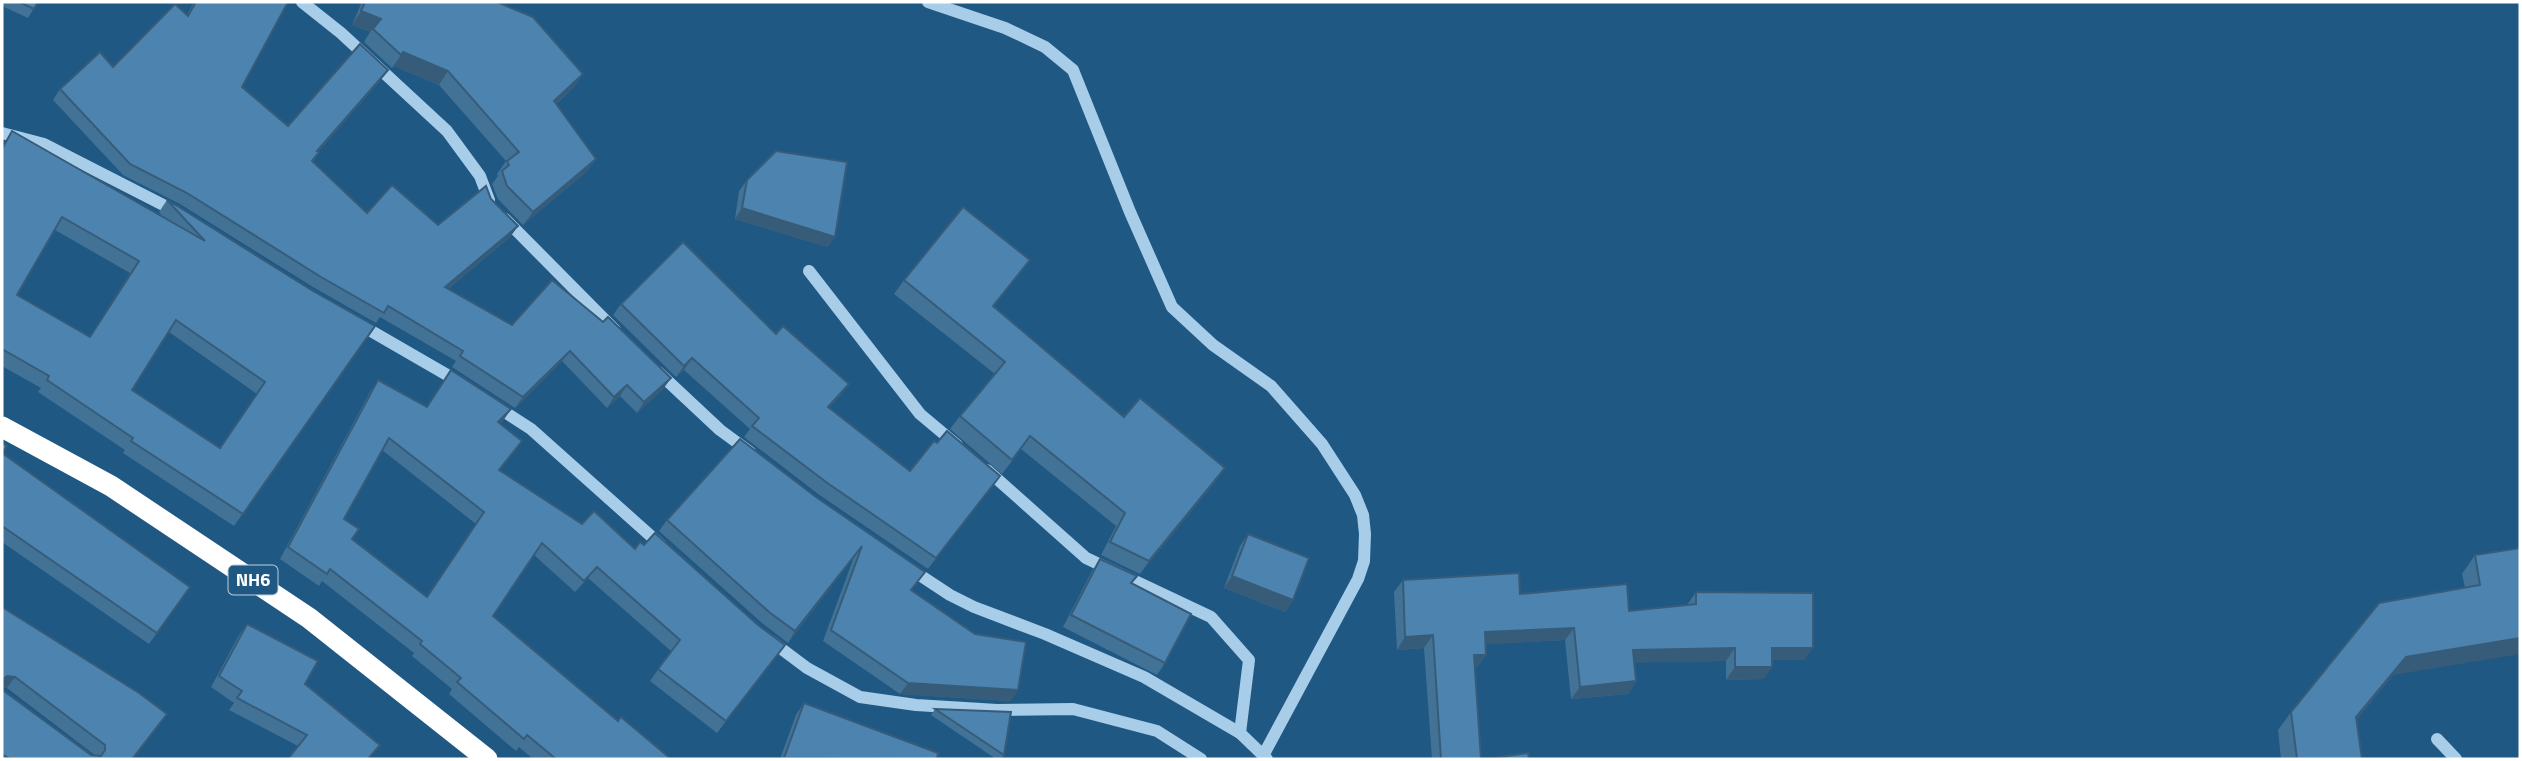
<svg xmlns="http://www.w3.org/2000/svg" width="2522" height="761" font-family="'Titillium Web',sans-serif">
<rect width="100%" height="100%" fill="#205884"/>
<g fill="none" stroke-linecap="round" stroke-linejoin="round">
<!-- minor -->
<g stroke="#a8cde9" stroke-width="12">
<polyline points="302,2 341,33 447,131 480,176 489,200"/>
<polyline points="928,2 1005,28 1045,47 1073,70 1130,212 1172,307 1213,345 1271,386 1322,444 1355,495 1363,515 1365,534 1364,561 1358,579 1264,754"/>
<polyline points="2,133 44,144 177,212"/>
<polyline points="505,219 615,330"/>
<polyline points="809,271 920,414 957,445"/>
<polyline points="359,324 461,383"/>
<polyline points="658,372 720,430 750,452"/>
<polyline points="494,405 531,429 662,546"/>
<polyline points="987,470 1086,558 1211,617 1249,660 1240,733"/>
<polyline points="909,568 950,595 974,607 1045,634 1144,677 1240,733 1267,759"/>
<polyline points="771,641 807,668 860,697 916,705 997,710 1073,709 1157,731 1201,759"/>
<polyline points="2437,739 2456,759"/>
</g>
<!-- highway -->
<polyline stroke="#fff" stroke-width="21" points="2,427 111,486 309,618 487,759"/>
</g>
<!-- wall -->
<g fill="#427296" fill-rule="evenodd">
<polygon points="2,2 38,2 28,18 2,6"/>
<polygon points="194,2 287,2 242,87 288,126 380,81 318,152 319,152 313,162 367,213 438,225 491,199 518,226 510,237 448,289 512,325 671,378 663,389 637,413 620,396 607,408 562,361 515,408 452,367 456,361 380,317 376,323 313,287 180,204 123,175 53,100 60,89 113,67 187,15"/>
<polygon points="357,2 497,2 583,74 574,87 556,104 596,159 586,172 523,225 498,199 492,184 498,176 497,174 506,161 439,85 394,66 392,68 364,42 370,32 352,25 361,4"/>
<path d="M12,131L163,217L159,212L167,200L313,291L375,326L234,526L123,453L125,450L38,392L41,388L2,366V147ZM55,230L130,273L90,337L17,295ZM169,332L257,394L220,448L132,390Z"/>
<polygon points="747,180 828,247 735,219 739,191"/>
<polygon points="1020,273 993,307 1124,417 1216,481 1140,574 1101,555 1116,526 1021,449 1002,474 950,429 960,416 995,374 894,294 904,280"/>
<polygon points="621,304 776,334 841,395 829,408 910,471 1000,476 928,569 818,494 744,437 750,429 684,370 676,377 613,315"/>
<path d="M451,370L511,409L500,424L522,441L500,470L582,524L635,549L777,656L717,733L650,681L671,651L588,578L575,592L534,555L493,616L618,721L671,759H533L519,747L516,751L449,694L452,689L412,656L414,653L322,581L319,586L280,559L370,392L378,380L427,407ZM382,450L476,524L427,597L352,539L344,519Z"/>
<polygon points="740,439 911,590 1018,690 1010,701 900,694 823,641 854,557 788,643 762,623 659,531 667,520"/>
<polygon points="2,443 2,453 190,587 149,644 2,542"/>
<polygon points="1248,534 1293,600 1285,612 1224,588 1240,546"/>
<polygon points="2520,548 2393,675 2357,719 2362,759 2281,759 2278,730 2291,712 2465,588 2462,574 2475,555"/>
<polygon points="1100,559 1137,576 1132,583 1165,663 1157,675 1063,627 1092,571"/>
<polygon points="1403,580 1520,594 1629,611 1687,605 1696,592 1804,660 1772,660 1772,667 1763,679 1726,680 1726,661 1634,662 1636,681 1628,694 1571,699 1565,640 1486,644 1486,655 1477,667 1475,667 1481,759 1432,759 1424,648 1397,650 1394,592"/>
<polygon points="2,607 167,714 133,759 2,759 2,688 4,691 91,755 96,756 7,688 2,687"/>
<polygon points="247,624 305,684 380,745 298,746 229,710 234,703 211,687 239,635"/>
<polygon points="804,703 937,759 780,759 796,715"/>
<polygon points="935,709 1004,755 1001,759 996,759 931,715"/>
</g>
<!-- shaded-wall -->
<g fill="#365c7a">
<polygon points="361,11 381,19 370,32 352,25"/>
<polygon points="403,52 448,71 439,85 394,66 392,68"/>
<polygon points="388,70 380,81 310,161 317,151"/>
<polygon points="583,74 574,87 544,114 554,101"/>
<polygon points="596,159 586,172 523,225 533,212"/>
<polygon points="742,208 835,237 828,247 735,219"/>
<polygon points="518,226 510,237 438,297 445,287"/>
<polygon points="570,351 562,361 515,408 523,397"/>
<polygon points="692,358 684,370 676,377 684,366"/>
<polygon points="671,378 663,389 637,413 644,402"/>
<polygon points="849,384 841,395 820,418 828,407"/>
<polygon points="627,385 620,396 607,408 614,397"/>
<polygon points="511,409 503,421 489,434 498,422"/>
<polygon points="1225,468 1216,481 1140,574 1149,561"/>
<polygon points="1000,476 991,488 928,569 936,558"/>
<polygon points="862,546 854,557 788,643 795,631"/>
<polygon points="1232,576 1293,600 1285,612 1224,588"/>
<polygon points="1574,628 1565,640 1477,645 1485,632"/>
<polygon points="1433,635 1424,648 1397,650 1405,637"/>
<polygon points="2520,638 2520,654 2393,675 2344,735 2356,717 2406,657"/>
<polygon points="785,645 777,656 717,733 726,721"/>
<polygon points="1735,648 1726,661 1625,663 1633,650"/>
<polygon points="1772,648 1813,648 1804,660 1763,660"/>
<polygon points="1474,655 1486,655 1477,667 1465,668"/>
<polygon points="1735,667 1772,667 1763,679 1726,680"/>
<polygon points="7,676 15,677 7,688 2,687 2,680"/>
<polygon points="1636,681 1628,694 1571,699 1580,687"/>
<polygon points="908,683 1018,690 1010,701 900,694"/>
</g>
<!-- building -->
<g fill="#4d84af" stroke="#365c7a" stroke-width="2" fill-rule="evenodd">
<polygon points="19,2 38,2 34,9"/>
<polygon points="196,2 288,2 242,87 288,126 360,44 388,70 317,151 319,152 312,161 367,213 392,185 438,225 486,186 491,199 518,226 445,287 512,325 552,280 603,322 608,317 671,378 644,402 627,385 614,397 570,351 523,397 460,356 463,351 388,306 384,313 321,277 187,193 130,164 60,89 100,52 113,67 175,4 188,16"/>
<polygon points="365,2 497,2 533,17 583,74 554,101 596,159 533,212 507,186 502,171 509,165 507,161 519,152 448,71 403,52 401,55 373,29 381,19 361,11"/>
<path d="M12,131L205,241L167,200L179,207L313,291L375,326L243,514L131,441L133,438L47,380L49,376L2,349V149ZM62,217L139,261L90,337L17,295ZM176,320L265,382L220,448L132,390Z"/>
<polygon points="776,151 847,162 835,237 742,208 747,180"/>
<polygon points="963,207 1030,260 993,306 1124,417 1140,398 1225,468 1149,561 1110,542 1125,513 1030,436 1012,460 960,416 1005,362 904,280"/>
<polygon points="683,242 776,334 783,326 849,384 828,407 910,471 934,441 937,443 947,431 1000,476 936,558 826,482 752,426 759,418 692,358 684,366 621,304"/>
<path d="M451,370L511,409L498,422L522,441L499,470L582,524L594,511L635,549L640,542L644,545L655,533L758,625L785,645L726,721L658,669L680,640L597,567L584,581L542,543L493,616L618,721L621,717L671,759H556L527,735L524,739L457,682L461,678L420,644L422,641L330,569L327,574L288,547L378,380L427,407ZM389,438L484,512L427,597L352,539L359,529L344,519Z"/>
<polygon points="740,439 816,497 925,572 911,590 975,634 1026,642 1018,690 908,683 831,630 862,546 795,631 769,612 667,520"/>
<polygon points="2,443 7,446 2,453 190,587 157,633 2,526"/>
<polygon points="1248,534 1309,558 1293,600 1232,576"/>
<polygon points="2520,548 2520,638 2406,657 2356,717 2362,759 2297,759 2291,712 2379,603 2480,585 2475,555"/>
<polygon points="1100,559 1137,576 1131,583 1191,614 1165,663 1071,615"/>
<polygon points="1519,573 1520,594 1627,584 1629,611 1696,604 1696,592 1813,593 1813,648 1772,648 1772,667 1735,667 1735,648 1633,650 1636,681 1580,687 1574,628 1485,632 1486,655 1474,655 1481,759 1441,759 1433,635 1405,637 1403,580"/>
<polygon points="2,607 139,693 167,714 132,759 10,759 2,754 2,688 4,691 91,755 101,756 105,750 105,745 15,677 7,676 2,680 2,683"/>
<polygon points="247,624 318,661 305,684 380,745 368,759 288,759 307,735 237,698 242,691 219,676"/>
<polygon points="804,703 938,753 937,759 784,758"/>
<polygon points="935,709 1011,712 1004,755"/>
<polygon points="1528,753 1529,759 1486,759"/>
</g>
<g text-anchor="middle" stroke-width="6" stroke-linejoin="round" paint-order="stroke">
<!-- shield labels -->
<rect fill="#205884" stroke="#bccdda" stroke-width="2" x="228.5" y="565.5" width="49" height="29" rx="5"/>
<g font-size="18" font-weight="bold" fill="#fff">
<text x="253" y="586">NH6</text>
</g>
</g>
<!-- border -->
<rect width="2522" height="761" fill="none" stroke="#ffffff" stroke-width="7"/>
</svg>
